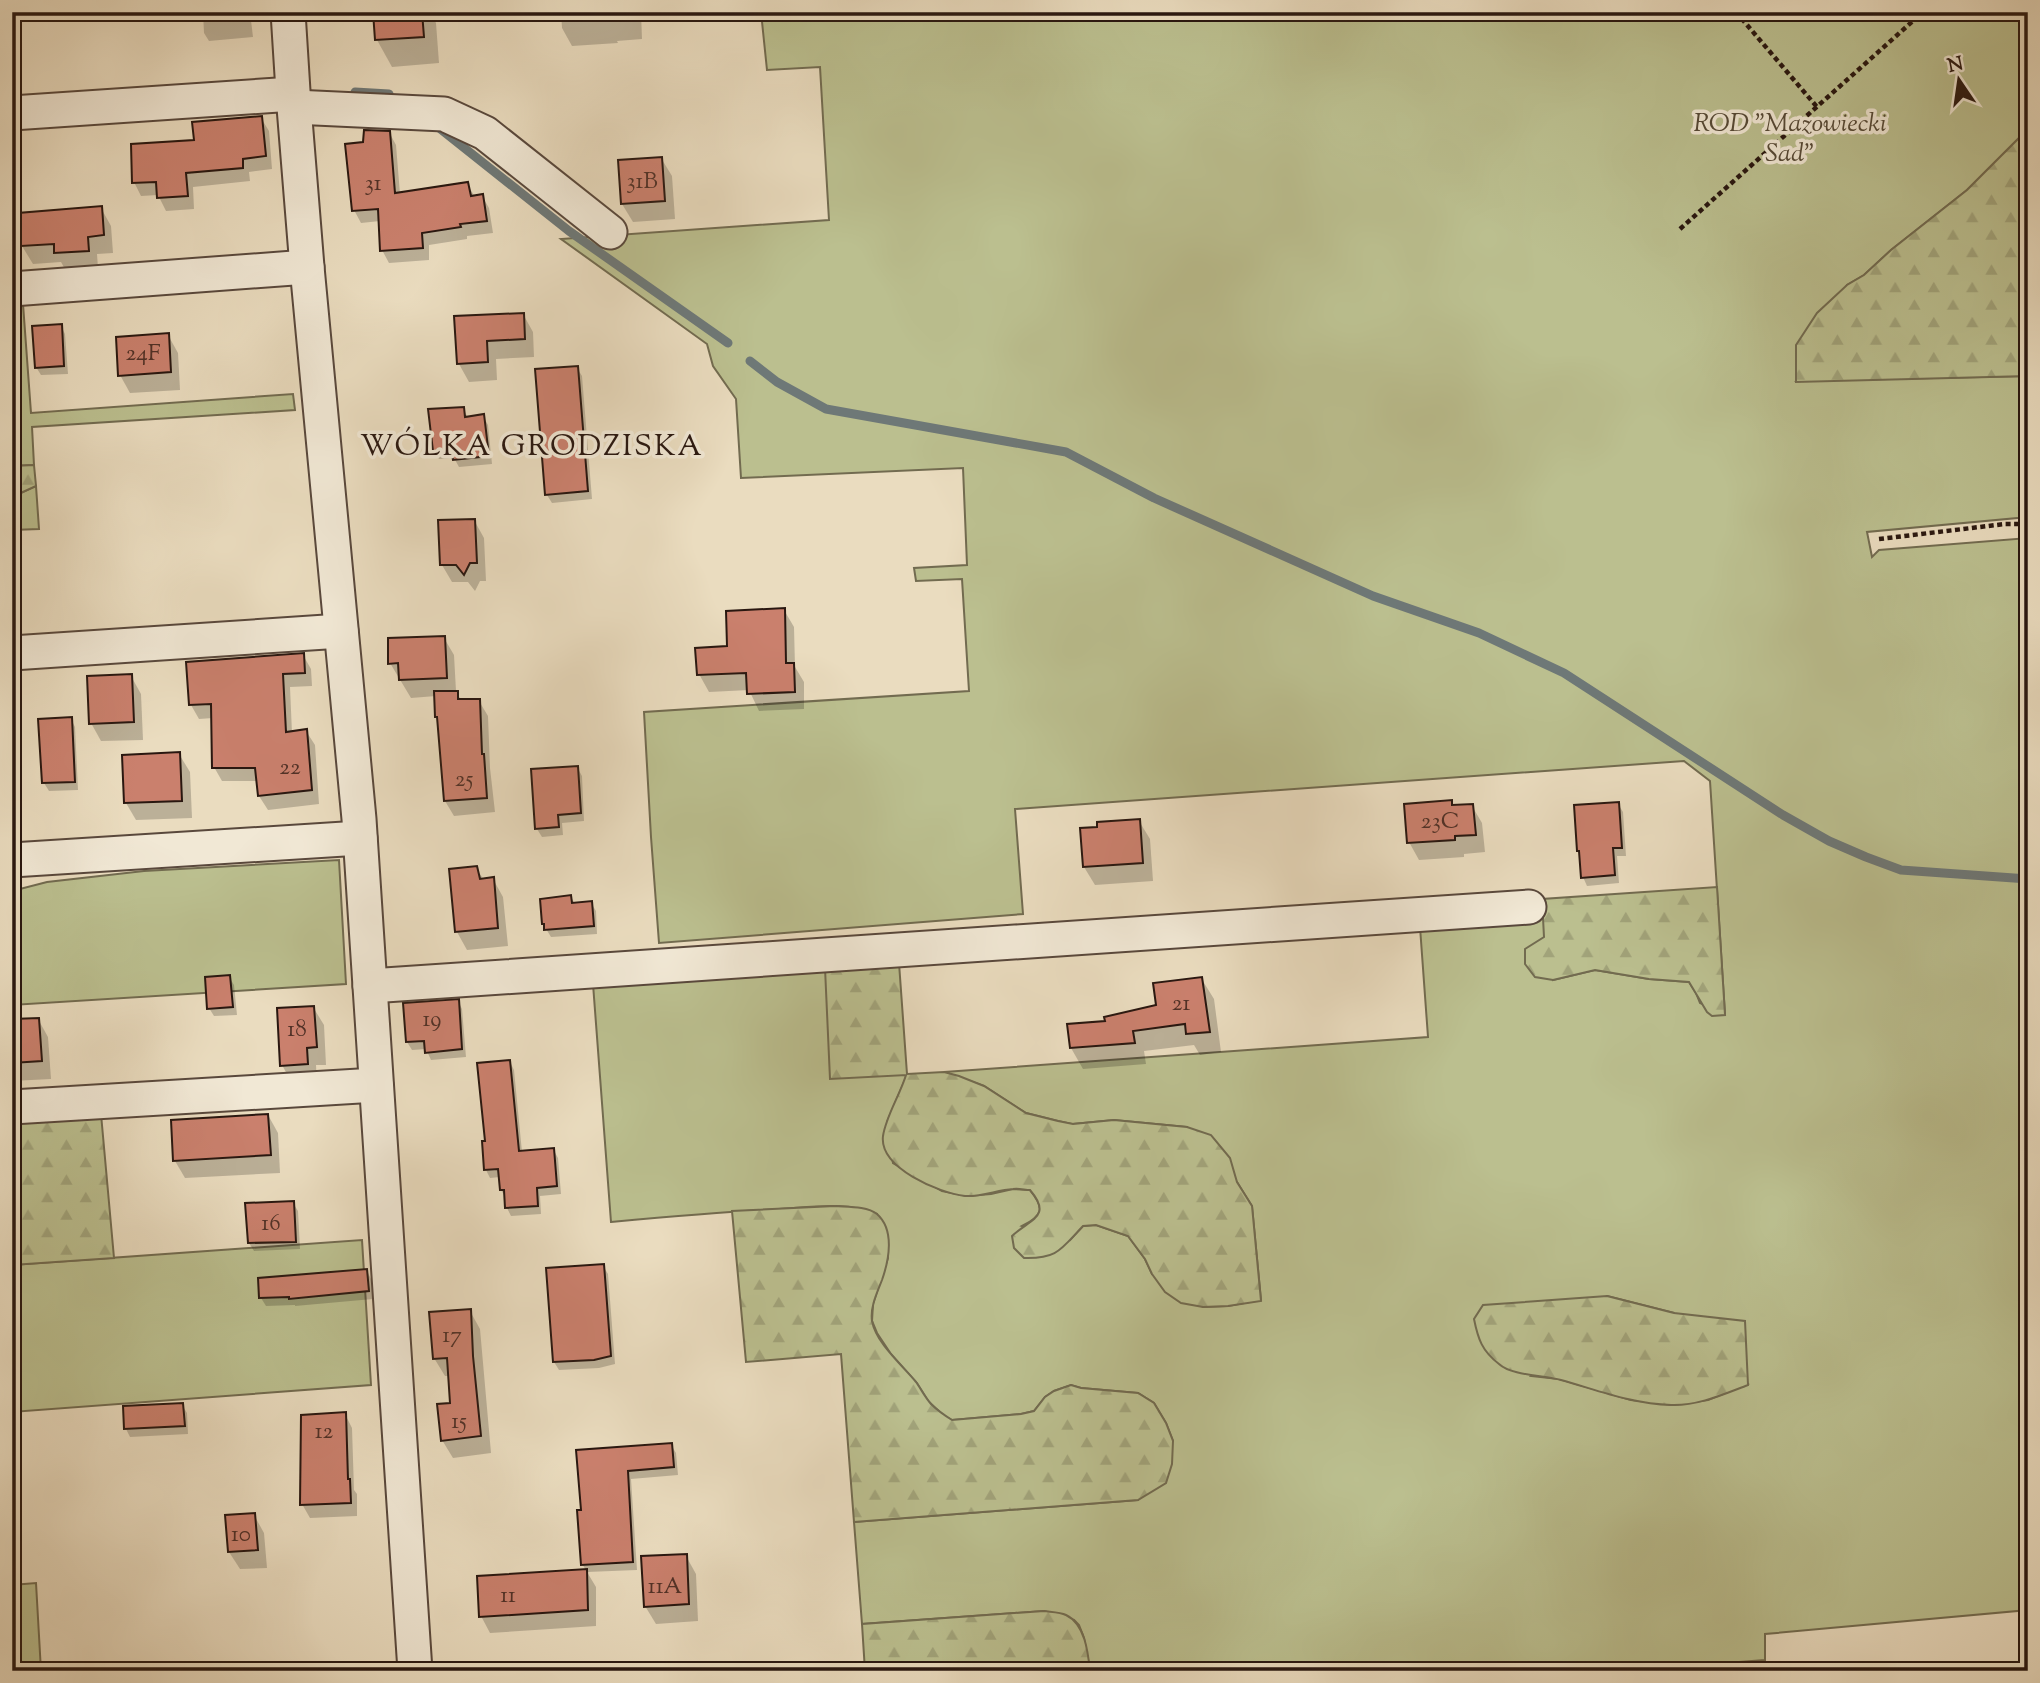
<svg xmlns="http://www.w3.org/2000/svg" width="2040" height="1683" font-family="'Sorts Mill Goudy',serif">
<defs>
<pattern id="forest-firs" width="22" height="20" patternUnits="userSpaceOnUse" patternTransform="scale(1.75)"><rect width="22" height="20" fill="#bbbf8f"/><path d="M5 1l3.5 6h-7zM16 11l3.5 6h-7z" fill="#a1a37a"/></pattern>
</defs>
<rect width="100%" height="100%" fill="#eadcbf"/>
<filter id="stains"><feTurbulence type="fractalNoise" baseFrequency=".00286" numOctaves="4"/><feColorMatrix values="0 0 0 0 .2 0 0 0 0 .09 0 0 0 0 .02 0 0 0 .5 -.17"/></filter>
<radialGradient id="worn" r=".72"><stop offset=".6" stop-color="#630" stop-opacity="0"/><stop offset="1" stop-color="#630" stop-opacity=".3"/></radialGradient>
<!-- green -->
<g fill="#bbbf8f" stroke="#726b50" stroke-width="2" fill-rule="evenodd">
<path d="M761,12H2028V129L1967,190L1891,250L1864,275L1847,285L1796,381L2028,376V517L1867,532L1872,557L1879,550L2028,538V1610L1765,1634V1660L1622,1671H1090L1084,1638L1079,1625L1074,1620L1044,1611L862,1624L854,1522L1138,1500L1173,1441L1166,1423L1154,1403L1138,1393L1081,1388L1071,1385L1054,1391L1045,1397L1034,1411L1021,1414L952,1420L943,1415L928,1401L917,1383L891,1354L877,1333L872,1321L873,1304L888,1258L877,1214C846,1201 812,1207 779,1209C723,1212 667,1217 611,1222L593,984L825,968L907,1075L887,1122L893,1163L942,1191L967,1196L991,1194L1013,1189L1030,1190C1045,1208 1043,1216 1022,1226L1070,1240L1083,1226L1096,1225L1128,1236L1145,1259L1152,1274L1203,1307L1228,1306L1261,1300L1252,1206L1237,1182L1187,1127L1114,1120L1072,1124L1058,1121L1026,1113L984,1086L944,1072L1428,1037L1420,927L1544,916V937L1553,980L1595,970L1649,979L1689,982L1696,993L1700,1003L1725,1014L1710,781L1684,761L1015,809L1023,914L659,943L651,837L644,712L969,691L962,579L916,581L914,568L967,565L963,468L741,478L736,399L713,366L707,344L561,239L829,220L820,67L767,70ZM1607,1296L1674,1313L1748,1384L1708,1400L1673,1405L1631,1400L1559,1379L1531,1376Z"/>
<polygon points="23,304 31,413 293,394 295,410 32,427 34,465 12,466 12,305"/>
<polygon points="36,486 39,529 12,530 12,497"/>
<polygon points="339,860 346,984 12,1005 12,891 47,882 144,871"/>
<polygon points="362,1240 371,1385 12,1412 12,1265"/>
<polygon points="36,1583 41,1671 12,1671 12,1585"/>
</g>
<!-- forest -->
<g fill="url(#forest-firs)" stroke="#726b50" stroke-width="2">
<polygon points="2028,129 2028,376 1796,382 1796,345 1817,313 1847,285 1864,275 1891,250 1967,190"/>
<polygon points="34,465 36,486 12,497 12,466"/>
<polygon points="1717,887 1725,1015 1712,1016 1707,1012 1689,982 1649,979 1595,970 1553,980 1535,977 1525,964 1525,949 1544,937 1542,899"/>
<path d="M899,963L907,1074L944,1072L959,1076L984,1086L1026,1113L1058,1121L1073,1124L1114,1120L1187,1127L1211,1135L1230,1158L1237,1182L1252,1206L1261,1301L1228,1306L1203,1307L1181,1303L1165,1292L1152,1274L1145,1259L1128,1236L1096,1225L1083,1226C1061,1249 1058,1259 1024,1258L1014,1248L1012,1236C1030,1219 1053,1217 1030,1190C1025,1190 1019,1188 1013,1189C997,1190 982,1197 965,1196C939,1193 879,1168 883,1136C886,1116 900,1095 906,1075L830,1079L825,968Z"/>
<polygon points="101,1114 114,1258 12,1265 12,1120"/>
<path d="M835,1206C847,1207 867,1206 877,1214C895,1230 889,1260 882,1280C877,1293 870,1307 872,1321C876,1343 902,1365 916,1382C921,1389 925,1397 931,1404C937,1410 944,1415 952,1420L1021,1414L1034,1411L1045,1397L1054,1391L1071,1385L1081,1388L1138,1393L1154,1403L1166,1423L1173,1441L1172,1464L1166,1483L1138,1500L854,1522L841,1354L746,1362L732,1211Z"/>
<path d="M1607,1296L1674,1313L1745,1321L1748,1385C1724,1394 1698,1406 1671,1405C1632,1404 1597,1390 1561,1380C1544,1375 1512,1376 1499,1364C1482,1351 1478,1339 1474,1319L1483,1305Z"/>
<path d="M1044,1611C1051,1612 1060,1612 1066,1615C1085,1624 1088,1652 1090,1671H865L862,1624Z"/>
</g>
<!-- shadow -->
<g fill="#0003">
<polygon points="203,12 250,12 253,37 209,41 204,33"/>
<polygon points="375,12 429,12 436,23 439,63 392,67 377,40"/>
<polygon points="561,12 641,12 642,39 617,41 618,43 572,46 562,28"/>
<polygon points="723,12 752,12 752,19 728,21"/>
<polygon points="261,118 269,131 272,169 249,172 250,181 193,187 194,209 166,211 158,195 141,196 134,182 196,141"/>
<polygon points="389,132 396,145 400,194 467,184 475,197 482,196 489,208 493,233 467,236 467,239 429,245 429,260 389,263 382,250 380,221 361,223 354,210 365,143"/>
<polygon points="661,158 672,176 675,219 633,222 622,204"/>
<polygon points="101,208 111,226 113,253 97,254 98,268 66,271 61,262 33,264 22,246 20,214"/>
<polygon points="523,314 533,332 534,357 496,359 497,380 469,382 459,364 456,317"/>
<polygon points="61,326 65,334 68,374 41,375 36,367"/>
<polygon points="168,335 178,353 180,390 130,393 120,375"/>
<polygon points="577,368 582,376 592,499 552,503 547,495"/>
<polygon points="463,408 468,418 483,416 488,425 492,464 459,467 454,458 439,459 434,450"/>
<polygon points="474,520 484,538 486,581 480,581 475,591 468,582 452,582 442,565"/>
<polygon points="784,610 794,627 795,667 804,682 804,709 759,711 749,690 709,692 699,674 729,647"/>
<polygon points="444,638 454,655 456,691 461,700 479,701 488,716 490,768 495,812 454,816 445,801 436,696 411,698 390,663"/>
<polygon points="303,655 311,669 312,686 290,687 292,733 306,731 315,745 319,804 268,810 259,796 258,781 222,781 214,767 213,718 199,719 191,705"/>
<polygon points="131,676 141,694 143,740 101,741 91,723"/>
<polygon points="71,719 75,727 78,790 49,791 44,783"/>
<polygon points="179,754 190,772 192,818 136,820 126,803"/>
<polygon points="577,767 582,776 584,821 562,823 563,835 542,837 537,829"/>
<polygon points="1451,802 1454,807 1472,806 1482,823 1485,852 1464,854 1464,857 1419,860 1409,842"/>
<polygon points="1618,804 1623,812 1626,856 1617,856 1619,883 1587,886 1583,877 1581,855 1578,851"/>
<polygon points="1139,821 1150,839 1153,881 1095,885 1084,867"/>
<polygon points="476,868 484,880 493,879 503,897 508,946 467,950 457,932 451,870"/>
<polygon points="571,897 575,904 591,903 596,911 597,934 551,937 543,924"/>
<polygon points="229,977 234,985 237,1015 214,1016 209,1008"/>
<polygon points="1201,978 1214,999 1221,1052 1200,1055 1194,1045 1144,1051 1146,1064 1083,1069 1071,1048 1107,1022 1158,1006"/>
<polygon points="458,1001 462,1009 466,1057 431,1060 426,1049 412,1050 407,1042"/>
<polygon points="313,1007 324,1025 326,1065 316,1065 317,1082 292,1083 282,1065"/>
<polygon points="38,1019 48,1037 51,1079 12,1081 12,1021"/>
<polygon points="510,1062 514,1070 522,1152 553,1149 558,1158 561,1194 540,1196 541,1214 511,1216 507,1208 506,1198 501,1190 500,1177 490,1178 486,1170 487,1142"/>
<polygon points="268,1115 278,1133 280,1173 185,1178 175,1161"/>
<polygon points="293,1203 298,1211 300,1249 254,1251 249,1243"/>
<polygon points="603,1266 608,1274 615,1364 599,1368 559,1370 554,1362 548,1270"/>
<polygon points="367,1271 371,1279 373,1299 295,1306 295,1305 266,1306 261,1298"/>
<polygon points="470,1311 480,1329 491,1453 453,1458 442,1440 452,1404 450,1376 445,1376 434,1358"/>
<polygon points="182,1405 187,1413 188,1434 130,1437 126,1429"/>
<polygon points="345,1414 352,1428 354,1490 357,1494 357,1516 310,1518 302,1504"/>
<polygon points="671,1445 676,1453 678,1475 631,1479 637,1570 587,1572 596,1587 596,1626 490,1633 481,1616 586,1570 582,1564 583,1511 578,1451"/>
<polygon points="254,1515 264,1533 267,1568 240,1569 229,1552"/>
<polygon points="686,1556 696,1574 698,1621 656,1624 645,1606"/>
<polygon points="568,1661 574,1671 534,1671 533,1664"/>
</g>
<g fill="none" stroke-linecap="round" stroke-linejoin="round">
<!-- stream -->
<g stroke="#6e7877" stroke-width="9">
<polyline points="355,92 389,94"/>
<polyline points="438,127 569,231 728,343"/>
<polyline points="750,361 777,382 826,409 1066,452 1154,498 1373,596 1479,633 1564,673 1783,815 1829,841 1866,857 1901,870 2028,879"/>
</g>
</g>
<!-- building -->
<g fill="#ca806d" stroke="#291710" stroke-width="2">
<polygon points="373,12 422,12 424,37 375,40"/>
<polygon points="262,116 266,156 243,159 243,168 186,173 188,196 157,198 156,182 132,183 131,144 194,140 192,122"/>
<polygon points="364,130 390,131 395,193 468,182 471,196 483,194 487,221 460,224 461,227 422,233 423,248 380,251 378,209 352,211 345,144 363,142"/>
<polygon points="662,157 665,201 621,204 618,160"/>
<polygon points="102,206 104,235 88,237 89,251 54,253 54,244 21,246 18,213"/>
<polygon points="524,313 525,339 487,341 488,362 457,364 454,316"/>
<polygon points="62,324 64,366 35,368 32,326"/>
<polygon points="169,333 171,372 118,376 116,337"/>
<polygon points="578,366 588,491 545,495 535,369"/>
<polygon points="464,407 465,417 484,414 489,456 453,460 451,450 433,451 428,409"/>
<polygon points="475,519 477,563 470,563 464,575 456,565 440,565 438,520"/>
<polygon points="785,608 786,663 794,663 795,692 747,694 746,673 697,675 695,648 727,646 726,611"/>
<polygon points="445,636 447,678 399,680 398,663 388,664 388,638"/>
<polygon points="304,653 305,673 283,674 286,732 307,729 312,790 258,796 255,768 212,768 211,704 189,705 186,662"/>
<polygon points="132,674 134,722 89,724 87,676"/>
<polygon points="434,691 458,691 458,699 480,699 482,754 484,754 487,798 444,801 437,717 435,717"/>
<polygon points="72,717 75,782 42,783 38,719"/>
<polygon points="180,752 182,801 124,803 122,755"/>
<polygon points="578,766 581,813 558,815 559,827 535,829 531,769"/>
<polygon points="1452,800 1452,805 1473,804 1476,835 1455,836 1455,840 1407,843 1404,804"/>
<polygon points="1619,802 1622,848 1613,848 1615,875 1581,878 1579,851 1577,851 1574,805"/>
<polygon points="1140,819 1143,863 1083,867 1080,828 1097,827 1097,822"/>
<polygon points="477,866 480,879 494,877 498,928 455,932 449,869"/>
<polygon points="571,895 572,903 592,901 594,926 544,930 544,924 542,924 540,899"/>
<polygon points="230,975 233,1007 207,1009 205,977"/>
<polygon points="1202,977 1210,1032 1186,1034 1185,1024 1133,1031 1135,1043 1070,1048 1067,1024 1105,1021 1104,1017 1156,1005 1153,983"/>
<polygon points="459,999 462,1049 425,1053 424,1041 406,1042 403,1003"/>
<polygon points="314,1006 317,1047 307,1048 308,1064 280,1066 277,1008"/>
<polygon points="39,1018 42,1061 12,1063 12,1019"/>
<polygon points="510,1060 519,1151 554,1148 557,1186 537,1188 538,1206 505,1208 504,1190 500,1190 498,1169 484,1170 482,1141 485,1141 477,1063"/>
<polygon points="268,1114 271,1155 173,1161 171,1120"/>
<polygon points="294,1201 296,1242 248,1243 245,1203"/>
<polygon points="604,1264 611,1356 594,1360 553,1362 546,1268"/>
<polygon points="367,1269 369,1291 289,1299 289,1297 259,1298 258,1278"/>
<polygon points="471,1309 473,1356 481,1436 441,1441 437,1404 450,1403 447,1358 433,1359 429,1312"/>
<polygon points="183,1403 185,1426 124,1429 123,1406"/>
<polygon points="346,1412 348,1479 350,1479 351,1503 300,1505 301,1415"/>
<polygon points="672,1443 674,1467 628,1471 633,1562 581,1565 577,1510 581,1510 576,1450"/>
<polygon points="255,1513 258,1550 228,1552 225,1515"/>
<polygon points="687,1554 689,1604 644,1607 641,1556"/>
<polygon points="587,1569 588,1610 479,1617 477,1576"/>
</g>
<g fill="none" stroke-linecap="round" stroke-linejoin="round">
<defs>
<g id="minor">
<polyline points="288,12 294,107 307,267 359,819 415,1671"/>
<polyline points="294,107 444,114 485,133 610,232"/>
<polyline points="12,113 293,94"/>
<polyline points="12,289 307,267"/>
<polyline points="12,653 341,631"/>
<polyline points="12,860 360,838"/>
<polyline points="370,986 1529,907"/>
<polyline points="12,1107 376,1085"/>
</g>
</defs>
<!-- minor casing -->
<use href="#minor" stroke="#59483c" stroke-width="37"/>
<!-- path -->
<g stroke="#291710" stroke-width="4.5" stroke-dasharray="5 3.5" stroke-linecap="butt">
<polyline points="1736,12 1817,107"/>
<polyline points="1680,229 1923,12"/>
<polyline points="1879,539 2005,524 2028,524"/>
</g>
<!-- minor -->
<use href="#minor" stroke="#f1e8d5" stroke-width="33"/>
</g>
<g text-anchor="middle" stroke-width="7" stroke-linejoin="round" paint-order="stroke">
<!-- number labels -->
<g font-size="23" fill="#513127">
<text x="642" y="188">31B</text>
<text x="373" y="190">31</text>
<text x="143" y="360">24F</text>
<text x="290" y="774">22</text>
<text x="464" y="786">25</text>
<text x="1440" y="828">23C</text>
<text x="1181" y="1010">21</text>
<text x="432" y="1026">19</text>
<text x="297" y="1036">18</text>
<text x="271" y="1230">16</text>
<text x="452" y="1342">17</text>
<text x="459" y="1428">15</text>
<text x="324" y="1438">12</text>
<text x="241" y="1541">10</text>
<text x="665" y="1593">11A</text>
<text x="508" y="1602">11</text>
</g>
<!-- park labels -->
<g font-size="26" font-style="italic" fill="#554936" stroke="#f1e8d5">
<text x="1790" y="131">ROD "Mazowiecki<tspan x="1790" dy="30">Sad"</tspan></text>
</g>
<!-- quarter labels -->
<g font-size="30" letter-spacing="2" fill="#291710" stroke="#f1e8d5">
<text x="532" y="455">WÓLKA GRODZISKA</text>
</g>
</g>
<!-- margin -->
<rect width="2040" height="1683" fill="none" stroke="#eadcbf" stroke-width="42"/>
<rect x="14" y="14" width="2012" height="1655" fill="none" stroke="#291710" stroke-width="3.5"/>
<rect x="21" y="21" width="1998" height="1641" fill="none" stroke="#291710" stroke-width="2"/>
<!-- north arrow -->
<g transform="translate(1959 80) rotate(347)" stroke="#f1e8d5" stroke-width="5" paint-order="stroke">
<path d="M0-5L12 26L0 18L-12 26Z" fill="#291710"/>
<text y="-10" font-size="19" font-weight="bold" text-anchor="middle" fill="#291710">N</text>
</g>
<rect width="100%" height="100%" filter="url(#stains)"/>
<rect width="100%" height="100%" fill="url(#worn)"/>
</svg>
